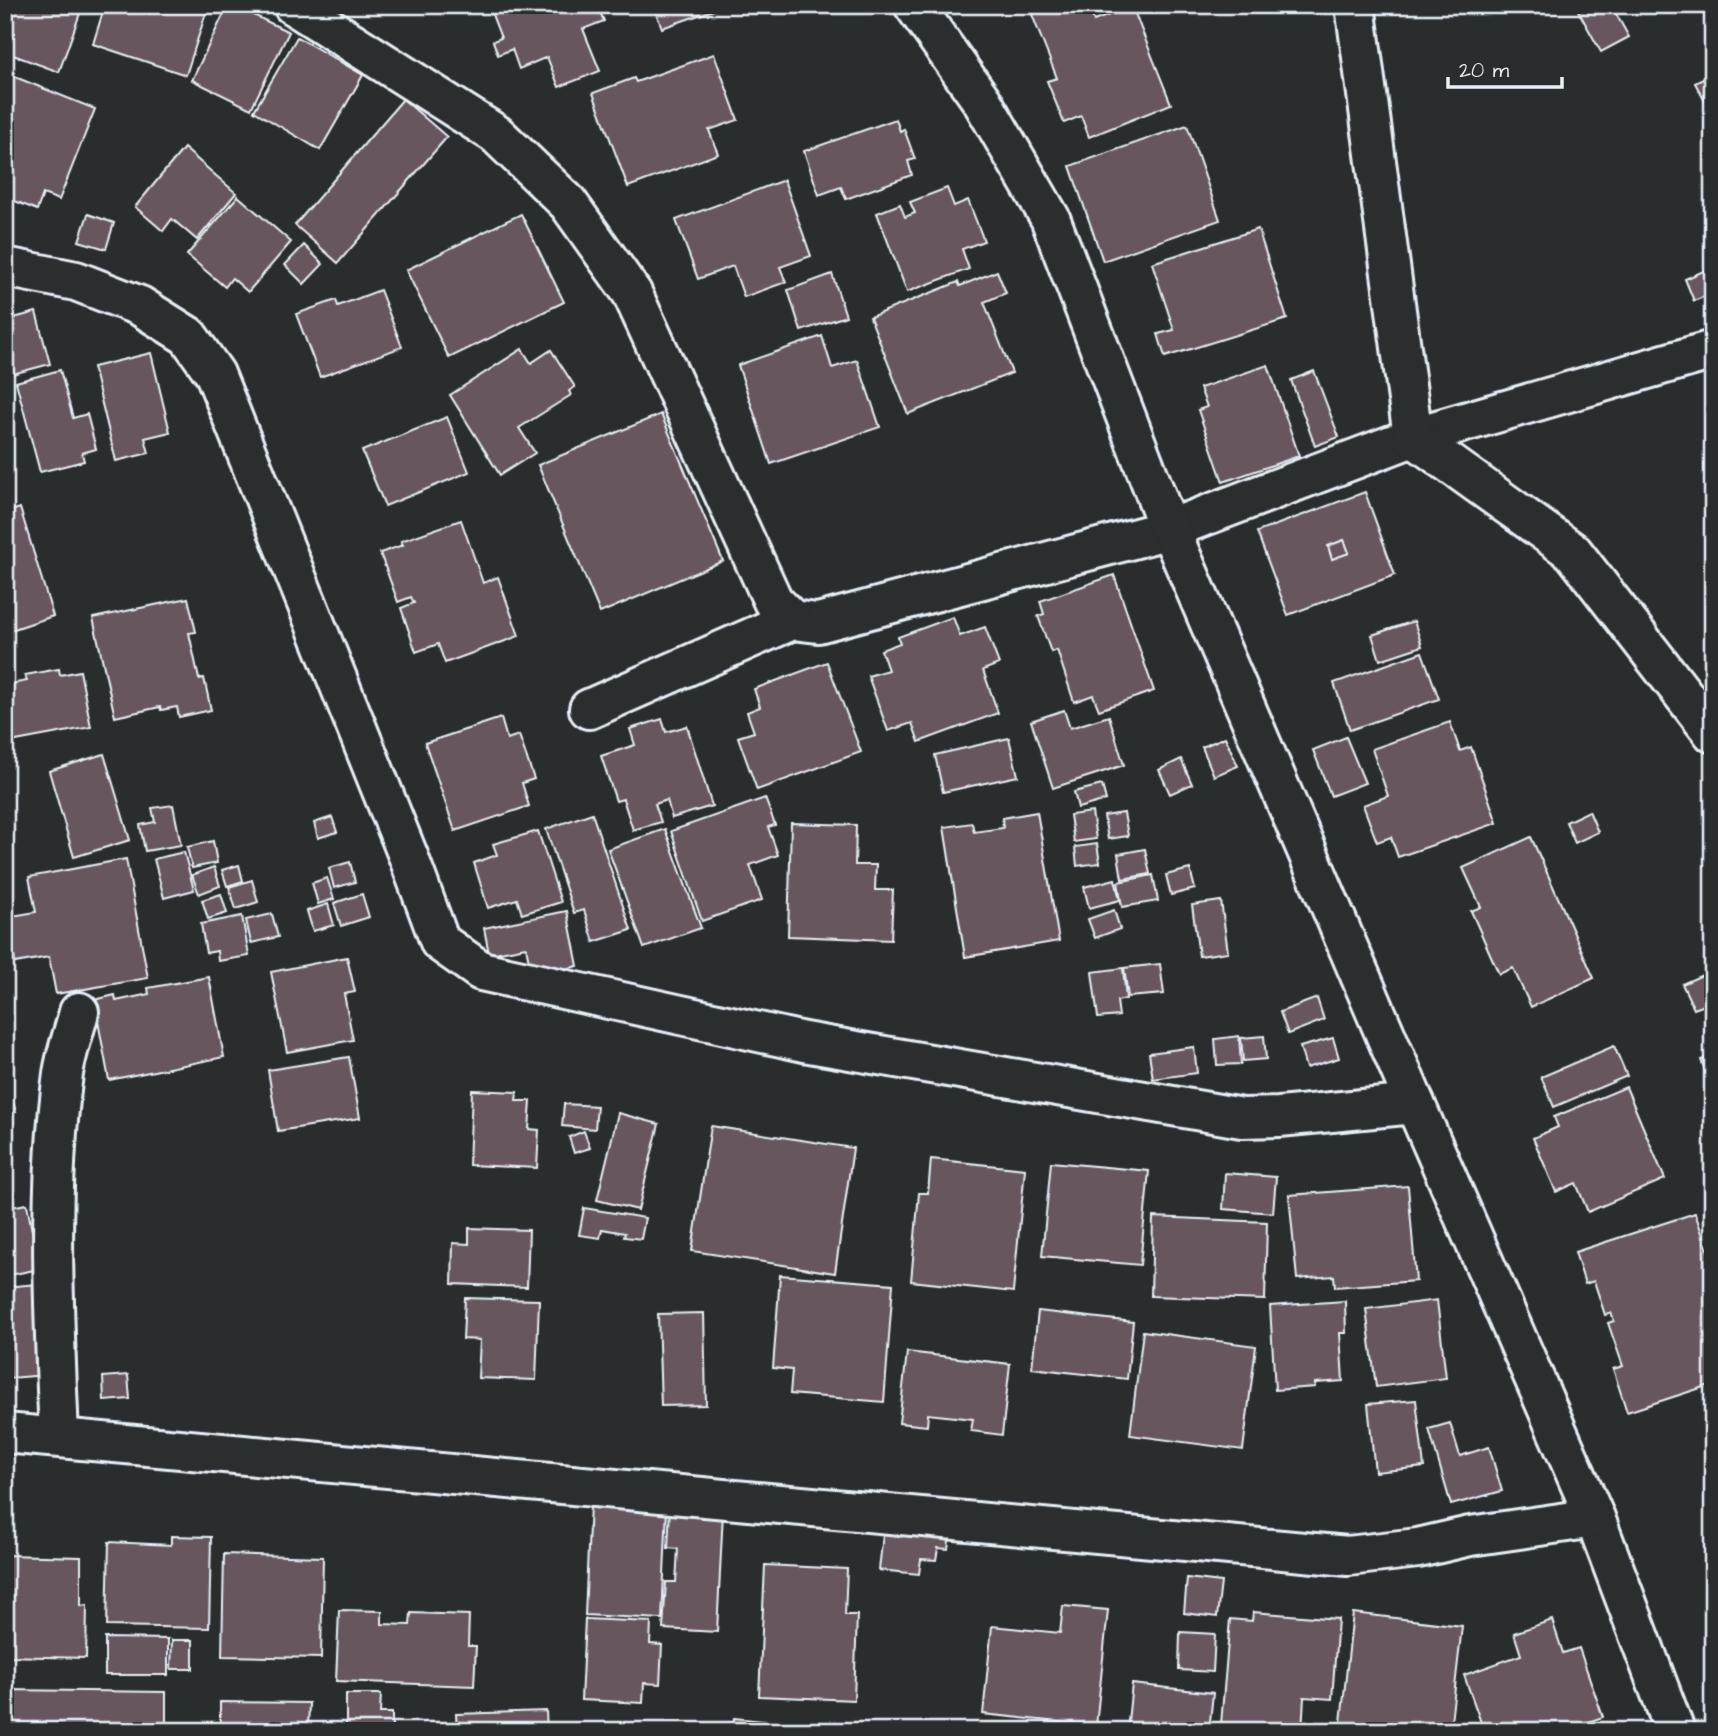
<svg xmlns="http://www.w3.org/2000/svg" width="1718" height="1736" font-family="'Architects Daughter',sans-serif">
<rect width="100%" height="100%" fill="#2a2d2e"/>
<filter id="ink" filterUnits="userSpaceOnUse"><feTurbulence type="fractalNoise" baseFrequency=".0143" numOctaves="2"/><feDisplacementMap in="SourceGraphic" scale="14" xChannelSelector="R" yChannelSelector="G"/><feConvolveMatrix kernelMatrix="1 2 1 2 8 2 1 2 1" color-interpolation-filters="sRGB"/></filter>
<g filter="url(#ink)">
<!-- building -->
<g fill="#68565e" stroke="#e8f1f8" stroke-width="2" fill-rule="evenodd">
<polygon points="5,5 83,5 59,72 5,52"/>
<polygon points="105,5 192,5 207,10 186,75 93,44"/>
<polygon points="228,5 233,5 289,32 251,109 192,80"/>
<polygon points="507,5 597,5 604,21 583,29 600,71 559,87 547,57 519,69 512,49 498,55 493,41 501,38 491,12"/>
<polygon points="653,5 728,5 662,28"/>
<polygon points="1046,5 1088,5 1094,21 1132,6 1171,104 1089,137 1081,116 1064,123 1047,81 1057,78 1031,12"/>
<polygon points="1575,5 1611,5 1629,37 1601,52"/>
<polygon points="297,37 363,75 320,150 254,111"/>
<polygon points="714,54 738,120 709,130 718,154 628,187 593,93 634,78 636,82"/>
<polygon points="5,73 95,109 59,200 43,194 37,210 5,197"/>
<polygon points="1713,74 1713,116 1695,83"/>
<polygon points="403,99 447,137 338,263 295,225"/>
<polygon points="896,119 900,131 904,129 915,159 908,161 912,175 846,199 841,187 819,195 804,151"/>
<polygon points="1187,125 1220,220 1103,261 1070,166"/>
<polygon points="184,148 236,193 197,240 172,219 163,231 135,207"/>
<polygon points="784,180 811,256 780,267 786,282 744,297 733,266 698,279 676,220"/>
<polygon points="947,188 954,206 968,200 984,241 962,249 969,269 907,292 877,213 900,204 905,217 915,213 910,202"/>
<polygon points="238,196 291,242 248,292 232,278 225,287 187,255"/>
<polygon points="88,214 114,223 106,249 79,241"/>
<polygon points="521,214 564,302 449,358 406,270"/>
<polygon points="1258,229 1287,319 1165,357 1158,334 1174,330 1152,263"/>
<polygon points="304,245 323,264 304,284 285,265"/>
<polygon points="1713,267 1713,293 1694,301 1685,279"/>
<polygon points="997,271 1006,293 984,302 1012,373 908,414 870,317 958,282 960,286"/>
<polygon points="832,274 846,316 801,331 788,290"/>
<polygon points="380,290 402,347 320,377 296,314 336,300 338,306"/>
<polygon points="11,304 14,318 36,312 50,364 5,376 5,305"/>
<polygon points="822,336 832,368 857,360 880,427 771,464 738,365"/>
<polygon points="522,349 531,363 551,350 575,387 569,391 571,395 519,428 535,453 500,475 450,395"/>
<polygon points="151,353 170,432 145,438 149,453 116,461 93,367"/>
<polygon points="1268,365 1299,456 1223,482 1198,410 1207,407 1200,388"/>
<polygon points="60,370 73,418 87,414 96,449 82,453 84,461 40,472 16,382"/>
<polygon points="1314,371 1339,437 1315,446 1291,380"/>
<polygon points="661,414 723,561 600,613 538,465"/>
<polygon points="447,417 469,472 385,506 362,451"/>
<path d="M1365,492L1395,575L1288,615L1257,532ZM1344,540L1349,553L1332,559L1328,546Z"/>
<polygon points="20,508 53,616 5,632 5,513"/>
<polygon points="461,520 483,583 498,577 519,636 445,663 438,644 416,652 401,608 414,603 411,597 398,602 380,553 403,545 401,541"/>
<polygon points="1344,540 1349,553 1332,559 1328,546"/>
<polygon points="1114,575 1154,691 1099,710 1093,695 1074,702 1057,650 1051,652 1038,616 1044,614 1040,601"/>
<polygon points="188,598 196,632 189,633 199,679 204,678 211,710 179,717 177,707 161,710 160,707 115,717 93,618"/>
<polygon points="953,617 960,636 985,627 999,664 983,670 998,713 919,742 912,723 888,731 868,676 888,670 881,650 900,643 898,637"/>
<polygon points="1414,621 1422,646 1380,660 1372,635"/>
<polygon points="1422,652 1439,699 1350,730 1334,683"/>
<polygon points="827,662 861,752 757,790 738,737 754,732 747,712 760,707 754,689"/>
<polygon points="59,669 60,675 80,671 91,727 5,743 5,685 27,681 25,675"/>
<polygon points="1064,710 1070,728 1109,716 1124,765 1053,788 1031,721"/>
<polygon points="501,718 507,739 519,735 534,779 522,783 529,806 455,831 425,743"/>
<polygon points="662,719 666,732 687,726 712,806 672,818 667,800 655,804 661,822 633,830 623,799 616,801 601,756 635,745 630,729"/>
<polygon points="1450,722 1460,751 1471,747 1497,823 1398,857 1391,837 1377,842 1363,805 1388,796 1372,749"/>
<polygon points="1225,737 1238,766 1214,776 1202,747"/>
<polygon points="1346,737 1365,783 1331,796 1313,750"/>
<polygon points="1009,738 1018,776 943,792 935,755"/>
<polygon points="104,754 130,840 74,857 49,771"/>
<polygon points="1181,759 1192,784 1170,794 1159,770"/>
<polygon points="1102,785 1106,800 1078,808 1074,792"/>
<polygon points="765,798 775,825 768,827 778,855 750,865 762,900 702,921 671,831"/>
<polygon points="173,805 181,845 145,851 140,825 155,822 152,808"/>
<polygon points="1589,811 1598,832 1575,843 1566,822"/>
<polygon points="1037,812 1059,941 965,957 944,827 972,823 974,832 1003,828 1002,818"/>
<polygon points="1092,812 1096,839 1074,842 1070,815"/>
<polygon points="592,813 631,930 594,942 584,910 574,913 546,829"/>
<polygon points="1124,813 1128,836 1108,839 1104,816"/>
<polygon points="332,817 337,832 318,838 314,823"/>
<polygon points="791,823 856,825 855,865 876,865 875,890 893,890 891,940 788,936"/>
<polygon points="665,829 701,928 644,948 608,849"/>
<polygon points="538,831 561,902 522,914 517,899 488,908 474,863 497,855 493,844"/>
<polygon points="1531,837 1594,978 1531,1007 1513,968 1499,974 1471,911 1481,907 1463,868"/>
<polygon points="213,841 217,863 192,868 187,847"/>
<polygon points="1097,844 1100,863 1077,866 1075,847"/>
<polygon points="1145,849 1150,874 1122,879 1118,854"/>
<polygon points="184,852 194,890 164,898 154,859"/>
<polygon points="126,859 148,978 56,994 49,957 15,963 6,917 36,912 29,877"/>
<polygon points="350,862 355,882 334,888 329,868"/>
<polygon points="239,865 243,881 227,886 222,870"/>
<polygon points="214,867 220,886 199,894 192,875"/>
<polygon points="1190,869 1195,889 1171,895 1166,875"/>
<polygon points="1153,875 1158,901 1122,907 1118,882"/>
<polygon points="327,878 334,899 318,904 312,883"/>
<polygon points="1115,879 1120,900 1089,908 1084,887"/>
<polygon points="252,880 258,902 236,909 229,887"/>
<polygon points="221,894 227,913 208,919 202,900"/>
<polygon points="362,894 369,917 341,926 334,903"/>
<polygon points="1221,901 1228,952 1199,956 1192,905"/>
<polygon points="328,904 334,925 313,931 307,911"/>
<polygon points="1114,910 1120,929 1095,938 1088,919"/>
<polygon points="567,911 578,966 532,976 526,947 489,954 484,928"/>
<polygon points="272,914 278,937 251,943 246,920"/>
<polygon points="242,916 249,956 218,961 217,951 206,953 201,924"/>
<polygon points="347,957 355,992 344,994 353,1040 287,1052 271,972"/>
<polygon points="1160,964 1164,994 1128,997 1124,968"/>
<polygon points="1123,968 1126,999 1117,1001 1119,1016 1098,1018 1092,972"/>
<polygon points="1709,972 1713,981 1713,1002 1694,1009 1682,984"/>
<polygon points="209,977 224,1057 109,1080 94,1000 115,995 116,1001 149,994 148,988"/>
<polygon points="1317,998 1324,1020 1288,1034 1280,1012"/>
<polygon points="1239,1036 1241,1064 1217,1065 1215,1039"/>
<polygon points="1264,1036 1266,1059 1243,1061 1241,1038"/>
<polygon points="1333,1038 1339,1058 1306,1068 1300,1047"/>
<polygon points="1614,1046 1627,1076 1554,1107 1541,1077"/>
<polygon points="1194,1047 1197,1073 1153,1079 1149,1053"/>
<polygon points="1713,1055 1713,1089 1701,1060"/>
<polygon points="349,1057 360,1118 278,1131 268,1070"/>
<polygon points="5,1075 16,1112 5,1115"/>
<polygon points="1626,1087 1665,1179 1588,1212 1576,1183 1556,1192 1533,1138 1558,1127 1554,1117"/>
<polygon points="472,1090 517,1092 516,1101 531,1101 529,1129 539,1130 537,1168 469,1165"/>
<polygon points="564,1104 597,1106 595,1129 562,1126"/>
<polygon points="618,1113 659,1124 638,1210 597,1200"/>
<polygon points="711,1126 853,1148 835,1273 692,1251"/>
<polygon points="584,1131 590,1148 574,1153 569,1137"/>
<polygon points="931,1159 1025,1169 1013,1292 911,1281 919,1193 928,1193"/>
<polygon points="1051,1162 1149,1171 1140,1265 1042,1256"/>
<polygon points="1225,1173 1276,1177 1273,1213 1223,1209"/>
<polygon points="1408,1186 1416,1281 1335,1287 1334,1276 1297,1279 1289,1195"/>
<polygon points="27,1204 39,1269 5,1276 5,1208"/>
<polygon points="584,1208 645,1218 641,1239 624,1237 625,1233 602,1229 600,1238 579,1235"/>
<polygon points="1695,1213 1713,1265 1713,1384 1627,1412 1613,1369 1623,1366 1608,1323 1614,1321 1611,1313 1605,1315 1594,1281 1585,1284 1575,1252"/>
<polygon points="1153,1217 1267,1222 1265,1300 1151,1296"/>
<polygon points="469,1228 529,1230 527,1287 452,1284 453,1243 469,1244"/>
<polygon points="780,1275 893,1284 884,1402 790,1394 792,1370 773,1368"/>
<polygon points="37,1284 46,1375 10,1378 5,1326 5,1287"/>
<polygon points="465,1298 539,1300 536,1380 478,1378 480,1340 463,1339"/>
<polygon points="1437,1300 1446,1378 1376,1387 1366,1309"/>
<polygon points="1345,1301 1346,1333 1340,1333 1343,1381 1315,1383 1315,1387 1275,1390 1270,1306"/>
<polygon points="1038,1311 1133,1322 1127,1379 1032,1368"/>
<polygon points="704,1313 706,1405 661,1406 658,1314"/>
<polygon points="1143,1331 1256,1346 1243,1450 1130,1435"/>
<polygon points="907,1352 1010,1364 1002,1435 971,1431 973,1419 928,1414 927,1426 899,1423"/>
<polygon points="128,1375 130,1399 104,1401 103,1377"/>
<polygon points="1416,1400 1424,1467 1375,1472 1368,1404"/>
<polygon points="1450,1423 1460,1456 1489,1447 1502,1491 1451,1505 1429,1429"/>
<polygon points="590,1504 667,1508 662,1619 585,1615"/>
<polygon points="670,1508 723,1512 717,1632 663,1629 666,1582 676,1582 678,1549 668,1548"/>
<polygon points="884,1525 950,1532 948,1549 938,1548 936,1560 921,1559 919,1574 879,1570"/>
<polygon points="171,1536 211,1537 209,1628 107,1626 109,1542 171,1545"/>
<polygon points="224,1554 323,1557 321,1658 222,1656"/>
<polygon points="5,1555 81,1557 81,1606 87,1605 86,1658 5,1656"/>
<polygon points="765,1565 847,1569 845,1615 857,1615 854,1700 759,1696"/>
<polygon points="1187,1578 1221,1582 1217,1617 1184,1613"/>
<polygon points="1063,1606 1108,1610 1096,1726 983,1714 992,1626 1060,1633"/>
<polygon points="339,1610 382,1611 382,1624 410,1625 411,1613 469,1615 468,1646 476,1646 474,1686 336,1681"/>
<polygon points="1253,1612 1338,1619 1332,1699 1304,1697 1302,1731 1221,1724 1230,1619 1252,1621"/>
<polygon points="1353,1613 1462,1626 1450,1731 1340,1731"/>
<polygon points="585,1619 651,1622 650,1644 662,1645 660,1684 644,1683 643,1703 581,1700"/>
<polygon points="1552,1620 1563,1653 1579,1648 1603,1717 1562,1731 1484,1731 1464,1675 1521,1655 1514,1633"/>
<polygon points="1180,1632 1215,1634 1213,1672 1179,1670"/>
<polygon points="105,1638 168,1639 168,1675 105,1675"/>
<polygon points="172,1640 193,1640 193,1669 171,1669"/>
<polygon points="1132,1684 1213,1693 1209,1731 1127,1731"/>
<polygon points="5,1690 166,1692 166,1731 5,1731"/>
<polygon points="346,1694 381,1694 380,1713 392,1713 392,1731 346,1731"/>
<polygon points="220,1702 309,1703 308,1731 220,1731"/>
<polygon points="546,1711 547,1731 457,1731 456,1714"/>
<polygon points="734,1718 840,1729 840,1731 733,1731"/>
</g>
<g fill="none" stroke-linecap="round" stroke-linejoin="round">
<defs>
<g id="minor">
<polyline points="293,5 496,134 568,203 632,293 773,601 792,620 818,623 1170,529 1413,437 1713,350"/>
<polyline points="914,5 982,101 1050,218 1162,511 1415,1104 1595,1518 1675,1731"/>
<polyline points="1355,5 1413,437 1573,552 1713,733"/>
<polyline points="5,267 76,281 140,306 188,336 215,374 409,858 440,942 481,971 804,1042 1242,1118 1279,1117 1415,1104"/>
<polyline points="589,709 792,620"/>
<polyline points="5,1433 1348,1556 1418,1548 1470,1536 1595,1518"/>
<path d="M59,1437C54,1316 47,1194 63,1074C66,1053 74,1032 79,1012"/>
</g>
</defs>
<!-- minor casing -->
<use href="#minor" stroke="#e8f1f8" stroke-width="44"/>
<!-- minor -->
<use href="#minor" stroke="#2a2d2e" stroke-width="38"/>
</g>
</g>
<!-- margin -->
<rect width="1718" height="1736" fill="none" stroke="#2a2d2e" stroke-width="28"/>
<rect x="14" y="14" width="1690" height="1708" fill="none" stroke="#e8f1f8" stroke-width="2.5" filter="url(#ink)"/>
<!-- scale -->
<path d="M1448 77v10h114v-10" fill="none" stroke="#e8f1f8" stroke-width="3.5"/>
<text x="1459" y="77" font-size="21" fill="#e8f1f8" stroke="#2a2d2e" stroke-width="5" paint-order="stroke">20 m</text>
</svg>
